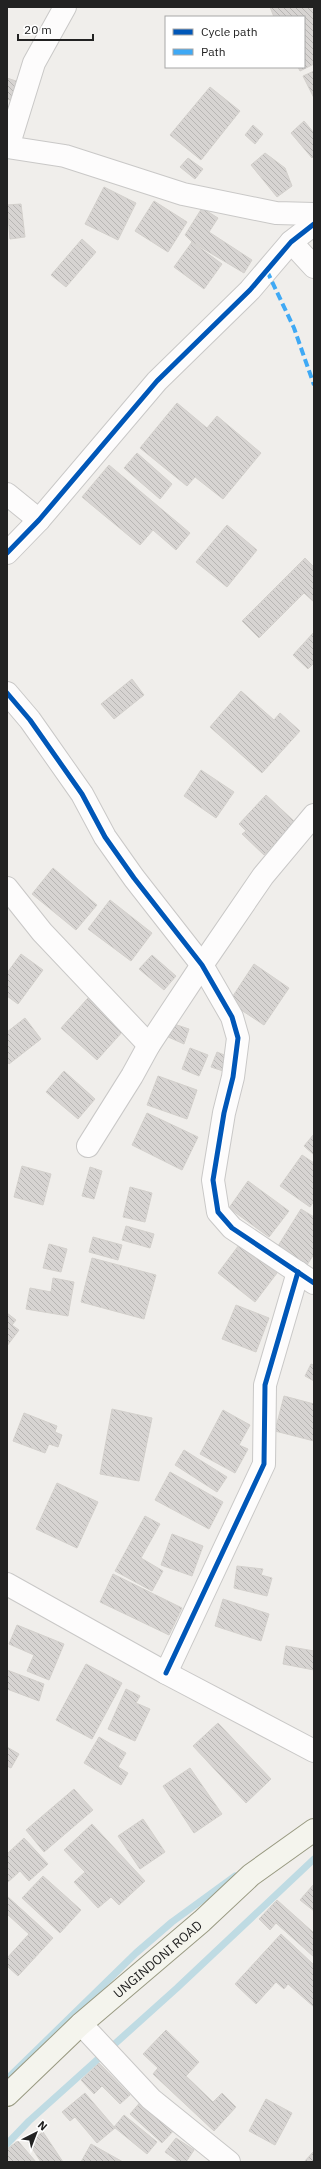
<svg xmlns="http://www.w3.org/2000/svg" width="321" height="2169" font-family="'IBM Plex Sans',sans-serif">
<defs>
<pattern id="building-back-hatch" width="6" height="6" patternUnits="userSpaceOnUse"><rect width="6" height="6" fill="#d7d4d2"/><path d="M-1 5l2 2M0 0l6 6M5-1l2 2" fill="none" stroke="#b8b6b4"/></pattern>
</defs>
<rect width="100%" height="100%" fill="#f0eeeb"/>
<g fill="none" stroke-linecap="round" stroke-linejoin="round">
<!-- stream -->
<g stroke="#bfdbe3" stroke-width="7">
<polyline points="7,2079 136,1953 172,1922 235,1876"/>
<polyline points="7,2144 29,2121 177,1988 314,1859"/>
</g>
</g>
<!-- building -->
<g fill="url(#building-back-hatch)" stroke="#d3d0cc">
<polygon points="270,7 311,7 314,12 314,64 300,71 298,67 304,67 304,17 274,17"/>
<polygon points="314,71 314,98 303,76"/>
<polygon points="7,78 19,82 12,101 7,99"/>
<polygon points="210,87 240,111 201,160 170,135"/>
<polygon points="304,121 314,133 314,155 312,158 291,133"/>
<polygon points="253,125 263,134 255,144 245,135"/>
<polygon points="265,153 285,168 292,186 277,197 251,165"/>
<polygon points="188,158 203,169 195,179 180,167"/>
<polygon points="104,187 136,203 118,240 85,224"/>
<polygon points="154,201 187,222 168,252 135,231"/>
<polygon points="21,204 25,237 10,239 7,205"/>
<polygon points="202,208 218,218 209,232 252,260 244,273 192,242 185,235"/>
<polygon points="82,239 96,252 66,287 51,275"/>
<polygon points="192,242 222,264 204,289 174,267"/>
<polygon points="177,403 207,428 217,416 261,453 223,499 195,477 187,486 140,448"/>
<polygon points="137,453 172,484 160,499 124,468"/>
<polygon points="109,465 190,533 176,550 153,530 140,545 82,497"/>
<polygon points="227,525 257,550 227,587 196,562"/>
<polygon points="305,558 314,567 314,602 304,593 259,638 242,621"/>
<polygon points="314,632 314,663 308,669 293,655"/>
<polygon points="132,679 144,695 114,719 101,704"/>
<polygon points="241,691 274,720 280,713 300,731 262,773 210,727"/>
<polygon points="201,770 234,792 216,818 184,796"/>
<polygon points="266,795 295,822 264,855 242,834 246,831 239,824"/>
<polygon points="53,868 97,905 76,930 32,894"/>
<polygon points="110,900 152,933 131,961 88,929"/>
<polygon points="21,954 43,970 18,1004 7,996 7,973"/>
<polygon points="152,955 176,976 164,990 139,969"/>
<polygon points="254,964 289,988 264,1025 229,1002"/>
<polygon points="88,998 124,1030 97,1060 61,1028"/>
<polygon points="25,1018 41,1039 9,1064 7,1061 7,1032"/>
<polygon points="171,1023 189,1029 184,1044 166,1036"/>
<polygon points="190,1048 208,1055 199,1076 182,1069"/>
<polygon points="217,1052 229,1057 223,1071 211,1067"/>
<polygon points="64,1071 95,1099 78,1119 46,1092"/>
<polygon points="158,1076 197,1090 187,1119 147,1105"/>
<polygon points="147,1113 198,1137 182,1170 132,1145"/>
<polygon points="314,1134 314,1155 304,1146"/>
<polygon points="302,1155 314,1163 314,1201 310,1207 280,1186"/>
<polygon points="22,1166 51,1174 43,1205 14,1197"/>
<polygon points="90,1167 102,1171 94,1199 82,1196"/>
<polygon points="248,1181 289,1211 269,1237 229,1208"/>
<polygon points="130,1187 152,1193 145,1222 123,1217"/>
<polygon points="301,1209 314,1217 314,1254 307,1265 278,1246"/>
<polygon points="126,1226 154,1234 150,1248 122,1240"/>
<polygon points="93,1237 122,1245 118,1260 89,1252"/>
<polygon points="49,1244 67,1249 61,1272 43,1268"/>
<polygon points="239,1245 277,1273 255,1302 218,1273"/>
<polygon points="92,1258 156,1275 144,1319 81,1302"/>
<polygon points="53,1278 74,1282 68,1316 26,1309 30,1288 51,1292"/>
<polygon points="236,1305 269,1318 256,1352 222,1339"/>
<polygon points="7,1313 16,1320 12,1325 19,1330 7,1346"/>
<polygon points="311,1364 314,1365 314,1381 305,1376"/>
<polygon points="284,1396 314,1404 314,1441 275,1431"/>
<polygon points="112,1409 152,1418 139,1481 100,1474"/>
<polygon points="223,1410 250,1425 239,1445 248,1449 235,1473 200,1454"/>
<polygon points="24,1413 57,1426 55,1432 62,1435 58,1447 49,1444 45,1453 13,1441"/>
<polygon points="184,1450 227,1477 217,1492 175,1465"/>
<polygon points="170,1472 223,1502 209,1529 155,1500"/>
<polygon points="57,1483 98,1502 77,1548 36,1529"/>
<polygon points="145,1516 160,1524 141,1558 163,1571 152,1591 115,1571"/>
<polygon points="172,1534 203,1546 192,1576 161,1565"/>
<polygon points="237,1566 263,1569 261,1575 272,1578 267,1596 234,1588"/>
<polygon points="113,1574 182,1608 169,1635 100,1602"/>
<polygon points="223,1599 269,1614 261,1641 215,1626"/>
<polygon points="17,1625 64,1644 49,1680 27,1671 34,1655 9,1644"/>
<polygon points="286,1646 314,1651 314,1670 283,1664"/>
<polygon points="86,1664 122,1683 92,1739 56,1720"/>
<polygon points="7,1670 44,1684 39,1701 7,1689"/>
<polygon points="126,1689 140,1696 136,1703 150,1709 135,1741 108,1729"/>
<polygon points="218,1723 271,1779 246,1803 193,1746"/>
<polygon points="99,1737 126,1753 118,1767 128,1773 121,1785 84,1763"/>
<polygon points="7,1747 19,1754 11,1768 7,1766"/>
<polygon points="190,1768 222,1814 194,1833 163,1786"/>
<polygon points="74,1789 93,1810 44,1852 26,1830"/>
<polygon points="143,1819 165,1852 140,1869 118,1836"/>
<polygon points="92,1824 145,1881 119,1905 111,1897 98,1908 74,1882 85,1872 64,1850"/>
<polygon points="24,1838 48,1864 29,1881 20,1871 7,1883 7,1854"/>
<polygon points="43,1876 81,1910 60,1933 22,1898"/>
<polygon points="314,1884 314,1911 300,1900"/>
<polygon points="7,1896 53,1938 18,1976 7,1966 7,1958 29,1934 7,1914"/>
<polygon points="277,1900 314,1933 314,1957 276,1923 270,1930 259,1919"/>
<polygon points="281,1934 314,1965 314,2007 288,1984 284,1989 276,1982 256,2004 235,1984"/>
<polygon points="166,2030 199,2062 186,2076 213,2102 222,2093 236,2107 214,2131 153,2074 158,2068 143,2054"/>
<polygon points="99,2063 130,2095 120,2104 102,2086 94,2094 81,2080"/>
<polygon points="85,2093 115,2128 97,2143 75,2117 70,2121 62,2112"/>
<polygon points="143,2099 176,2128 162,2143 130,2114"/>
<polygon points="266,2099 292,2113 275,2145 249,2131"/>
<polygon points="124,2115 157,2142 147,2154 114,2127"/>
<polygon points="43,2132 63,2162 41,2162 28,2142"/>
<polygon points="176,2138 194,2150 186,2162 179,2162 165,2152"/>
<polygon points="18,2141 36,2162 7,2162 7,2149"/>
<polygon points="91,2144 123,2162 81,2162"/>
<polygon points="314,2151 314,2162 304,2162"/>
</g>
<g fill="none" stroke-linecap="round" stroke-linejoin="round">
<defs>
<g id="street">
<polyline points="7,147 65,156 183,194 276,213 314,214"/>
<polyline points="8,147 34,63 65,7"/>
<polyline points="291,242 314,267"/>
<polyline points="7,494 39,520"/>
<polyline points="7,553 39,520 157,381 250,290 291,242 314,224"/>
<polyline points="7,693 30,720 82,794 105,837 134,878 202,965 232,1017 238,1038 233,1077 224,1113 213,1180 218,1212 232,1228 314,1283"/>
<polyline points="7,888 42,932 149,1045"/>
<polyline points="88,1146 132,1076 149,1045 202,965 263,876 314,815"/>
<polyline points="7,1584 166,1673 314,1751"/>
<polyline points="166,1673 264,1464 265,1385 298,1272"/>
<polyline points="81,2024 151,2099 229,2162"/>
</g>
<g id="secondary">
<path id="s1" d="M7,2095L81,2024L202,1921L251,1875L314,1830"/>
</g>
</defs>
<!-- street casing -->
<use href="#street" stroke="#c9c8c7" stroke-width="24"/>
<!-- secondary casing -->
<use href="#secondary" stroke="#999a82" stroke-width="24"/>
<!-- street -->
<use href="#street" stroke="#fdfcfc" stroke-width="22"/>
<!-- secondary -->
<use href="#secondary" stroke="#f4f4ed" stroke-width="22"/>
<!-- quiet -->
<polyline stroke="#3fa9f5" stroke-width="4" stroke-dasharray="8 4" stroke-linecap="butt" points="267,271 294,328 314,385"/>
<defs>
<g id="cycleway">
<polyline points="7,553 39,520 157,381 250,290 291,242 314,224"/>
<polyline points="7,693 30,720 82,794 105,837 134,878 202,965 232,1017 238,1038 233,1077 224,1113 213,1180 218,1212 232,1228 314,1283"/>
<polyline points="166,1673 264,1464 265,1385 298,1272"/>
</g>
</defs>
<!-- cycleway casing -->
<use href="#cycleway" stroke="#fff" stroke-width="8"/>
<!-- cycleway -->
<use href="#cycleway" stroke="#0057b8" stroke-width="5"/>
</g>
<g text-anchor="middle" stroke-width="3" stroke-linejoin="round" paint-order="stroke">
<!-- street labels -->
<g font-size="13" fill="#222" stroke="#fff">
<text dy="5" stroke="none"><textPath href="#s1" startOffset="203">UNGINDONI ROAD</textPath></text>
</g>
</g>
<!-- border -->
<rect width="321" height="2169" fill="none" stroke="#222222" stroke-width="16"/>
<!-- legend -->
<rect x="165" y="16" width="140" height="52" fill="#ffffff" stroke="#a7a7a7"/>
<rect x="173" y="29" width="20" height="6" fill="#0057b8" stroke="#a7a7a7"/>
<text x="201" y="36" font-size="12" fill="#222222">Cycle path</text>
<rect x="173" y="49" width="20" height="6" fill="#3fa9f5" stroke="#a7a7a7"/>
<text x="201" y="56" font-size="12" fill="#222222">Path</text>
<!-- north arrow -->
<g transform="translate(36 2133) rotate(42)" stroke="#ffffff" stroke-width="3" paint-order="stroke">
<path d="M0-3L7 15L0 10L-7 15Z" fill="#222222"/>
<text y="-6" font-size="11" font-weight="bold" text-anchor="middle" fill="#222222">N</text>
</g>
<!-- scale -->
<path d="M18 34v6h75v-6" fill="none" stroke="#222222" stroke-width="2"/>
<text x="24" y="34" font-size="12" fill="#222222" stroke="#ffffff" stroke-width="3" paint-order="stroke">20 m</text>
</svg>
